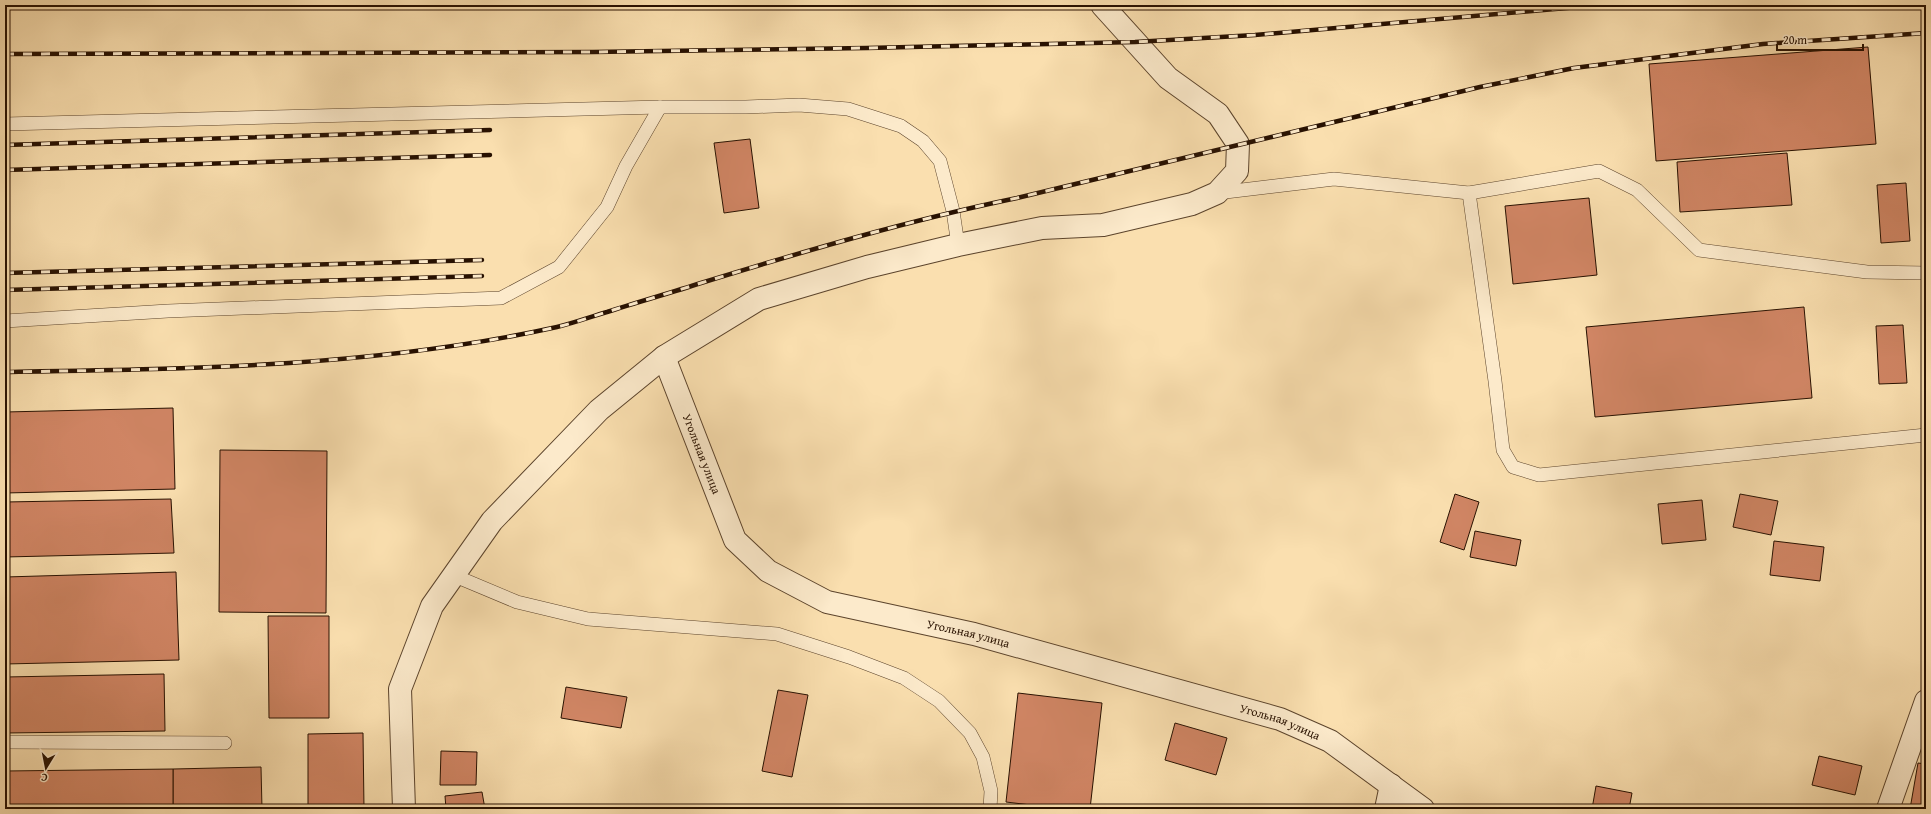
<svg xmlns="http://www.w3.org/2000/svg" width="1931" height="814" font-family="'Gentium Book Plus',serif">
<rect width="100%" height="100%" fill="#fadfaf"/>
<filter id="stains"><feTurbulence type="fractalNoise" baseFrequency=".005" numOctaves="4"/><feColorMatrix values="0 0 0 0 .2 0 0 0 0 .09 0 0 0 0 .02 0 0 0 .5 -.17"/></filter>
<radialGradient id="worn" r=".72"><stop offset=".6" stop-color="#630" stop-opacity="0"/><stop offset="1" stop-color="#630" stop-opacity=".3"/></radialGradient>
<!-- building -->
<g fill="#d08564" stroke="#281101">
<polygon points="1868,47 1876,144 1656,161 1649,64"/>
<polygon points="750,139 759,208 724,213 714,143"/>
<polygon points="1787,153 1792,205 1680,212 1677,162"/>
<polygon points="1906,183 1910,241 1881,243 1877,185"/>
<polygon points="1589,198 1597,275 1513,284 1505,206"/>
<polygon points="1804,307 1812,398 1595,417 1586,327"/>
<polygon points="1903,325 1907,383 1879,384 1876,326"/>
<polygon points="173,408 175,489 5,493 5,412"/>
<polygon points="220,450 327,451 326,613 219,612"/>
<polygon points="1455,494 1479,502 1464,550 1440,542"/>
<polygon points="1740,494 1778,501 1771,535 1733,527"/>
<polygon points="171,499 174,553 5,557 5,502"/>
<polygon points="1702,500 1706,540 1662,544 1658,504"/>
<polygon points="1475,531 1521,540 1516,566 1470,557"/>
<polygon points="1774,541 1824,547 1820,581 1770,575"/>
<polygon points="176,572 179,660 5,664 5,577"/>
<polygon points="268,616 329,616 329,718 269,718"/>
<polygon points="164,674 165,731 5,733 5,677"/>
<polygon points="566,687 627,697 621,728 561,718"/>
<polygon points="778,690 808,695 792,777 762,771"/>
<polygon points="1018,693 1102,703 1090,809 1064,809 1006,802"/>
<polygon points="1175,723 1227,738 1216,775 1165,760"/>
<polygon points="363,733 364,809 308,809 308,734"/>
<polygon points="441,751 477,752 476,785 440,785"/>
<polygon points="1819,756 1862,766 1855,795 1812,785"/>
<polygon points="1918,763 1926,764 1926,809 1910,809"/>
<polygon points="261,767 262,809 173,809 173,769"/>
<polygon points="173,769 173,809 5,809 5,771"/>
<polygon points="1596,786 1632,793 1629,809 1592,809"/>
<polygon points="482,792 485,809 446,809 445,796"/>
<polygon points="1683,806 1699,809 1682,809"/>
<polygon points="1006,807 1041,809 1006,809"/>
</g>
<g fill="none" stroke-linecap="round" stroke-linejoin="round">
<defs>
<g id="lane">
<polyline points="5,124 660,107 746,107 799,105 848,109 901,126 923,141 940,161 953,211 958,245"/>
<polyline points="1217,193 1334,179 1469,193 1599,171 1637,190 1699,250 1867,272 1926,273"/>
<polyline points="1469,193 1495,381 1503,450 1513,467 1539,475 1926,435"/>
<polyline points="5,321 168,311 501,298 559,267 607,207 626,166 660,107"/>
<polyline points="455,576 517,602 588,619 777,634 849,657 904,678 939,701 970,733 983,757 991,791 990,809"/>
<polyline points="5,742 225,743"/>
</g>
<g id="street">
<path id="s1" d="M664,357L735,540L768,571L827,602L974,634L1280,719L1330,741L1423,809"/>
<polyline points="404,809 400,689 432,606 492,521 599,410 664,357 759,299 867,267 958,245 1042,228 1103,225 1192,204 1217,193 1237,171 1238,144 1218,114 1168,78 1102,5"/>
<polyline points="1386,809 1391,785"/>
<polyline points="1888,809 1926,701"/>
</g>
</defs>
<!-- lane casing -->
<use href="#lane" stroke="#5c442c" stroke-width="14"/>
<!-- street casing -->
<use href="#street" stroke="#5c442c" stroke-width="24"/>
<!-- lane -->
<use href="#lane" stroke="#fceacb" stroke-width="13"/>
<!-- street -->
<use href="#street" stroke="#fceacb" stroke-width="22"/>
<defs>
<g id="rail">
<polyline points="5,54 593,52 867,48 1135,42 1255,35 1601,5"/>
<polyline points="5,145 490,130"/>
<polyline points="5,170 490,155"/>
<polyline points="5,273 482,260"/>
<polyline points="5,290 482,276"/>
<path d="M5,372C191,369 375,367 557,327C574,323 590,317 607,312C638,302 670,293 701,283C805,251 910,220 1017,198L1480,87L1574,68L1763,44L1926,33"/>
</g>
</defs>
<!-- rail casing -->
<use href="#rail" stroke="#281101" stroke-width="4.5"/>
<!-- rail -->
<use href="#rail" stroke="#fceacb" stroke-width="3" stroke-dasharray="9" stroke-linecap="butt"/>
</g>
<g text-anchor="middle" stroke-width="4" stroke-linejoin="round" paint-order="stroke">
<!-- street labels -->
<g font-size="12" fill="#281101" stroke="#fceacb">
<text dy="4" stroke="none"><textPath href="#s1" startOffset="104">Угольная улица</textPath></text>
<text dy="4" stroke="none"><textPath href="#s1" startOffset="453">Угольная улица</textPath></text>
<text dy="4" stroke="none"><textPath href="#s1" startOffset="777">Угольная улица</textPath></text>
</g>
</g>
<!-- margin -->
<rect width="1931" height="814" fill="none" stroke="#fadfaf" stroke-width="20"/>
<rect x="6" y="6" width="1919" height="802" fill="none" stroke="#281101" stroke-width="2"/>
<rect x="10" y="10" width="1911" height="794" fill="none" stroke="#281101"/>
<!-- north arrow -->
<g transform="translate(46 768) rotate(190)" stroke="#fceacb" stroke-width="3" paint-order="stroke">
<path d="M0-3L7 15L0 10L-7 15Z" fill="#281101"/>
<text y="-6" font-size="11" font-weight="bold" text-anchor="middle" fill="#281101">С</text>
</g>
<!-- scale -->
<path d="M1777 44v6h86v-6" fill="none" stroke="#281101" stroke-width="2"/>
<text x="1783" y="44" font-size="12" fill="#281101" stroke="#fceacb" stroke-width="3" paint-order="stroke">20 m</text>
<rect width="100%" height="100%" filter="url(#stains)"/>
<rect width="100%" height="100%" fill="url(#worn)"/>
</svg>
